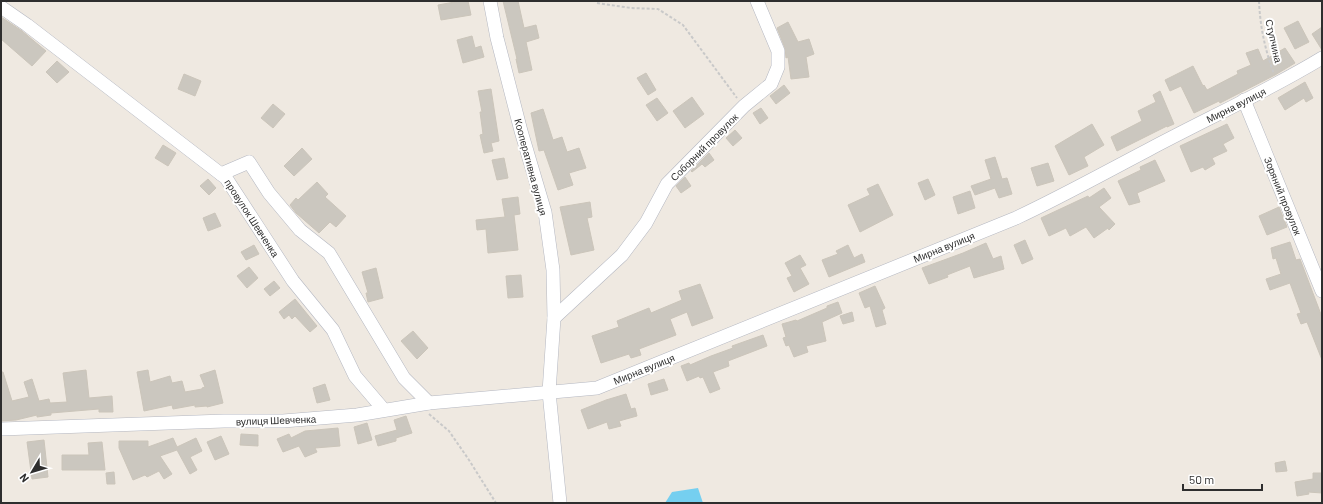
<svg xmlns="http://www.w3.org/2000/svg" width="1323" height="504" font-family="Barlow,sans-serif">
<rect width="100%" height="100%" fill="#efe9e1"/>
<!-- water -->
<polygon fill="#75cff0" points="698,488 703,503 665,503 672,492"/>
<!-- building -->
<g fill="#cbc7bf" stroke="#cbc5ba">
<polygon points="460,1 468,1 471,15 441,20 438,5"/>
<polygon points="503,1 518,1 524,28 536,25 539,38 526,42 532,70 519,73 516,59 517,59"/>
<polygon points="1,17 22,31 46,51 32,66 1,39"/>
<polygon points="1298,21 1309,42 1295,49 1284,28"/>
<polygon points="788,22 798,42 809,39 814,54 806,57 809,77 791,79 788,57 786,58 785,48 777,28"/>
<polygon points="1322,27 1322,50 1312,34"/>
<polygon points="472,36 475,48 481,46 484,57 463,63 457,40"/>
<polygon points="1285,48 1295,63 1275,75 1220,103 1219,101 1194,113 1181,86 1170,91 1165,80 1193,66 1203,86 1204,85 1207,90 1238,74 1237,71 1251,65 1246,53 1258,49 1263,61"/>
<polygon points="57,61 69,72 57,83 46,72"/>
<polygon points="646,73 656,90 648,95 637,78"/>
<polygon points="184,74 201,81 195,96 178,89"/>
<polygon points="1305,82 1313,98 1306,102 1304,98 1285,110 1278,98"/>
<polygon points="784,85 790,93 776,104 770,96"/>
<polygon points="491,89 499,141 491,143 493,151 484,153 480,135 483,134 480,112 482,112 478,91"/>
<polygon points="1160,91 1174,124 1167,127 1167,126 1117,151 1111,137 1142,121 1138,111 1156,102 1153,95"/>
<polygon points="692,97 704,114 685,128 673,111"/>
<polygon points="657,98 668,113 657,121 646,105"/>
<polygon points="273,104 285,114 273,128 261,118"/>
<polygon points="761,108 768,118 760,124 753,113"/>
<polygon points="543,109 553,140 562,137 567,152 579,148 586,168 569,173 573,185 558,190 544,150 539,151 531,113"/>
<polygon points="1092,124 1104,145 1084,157 1088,166 1069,175 1055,146"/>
<polygon points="1227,124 1234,138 1223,144 1227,151 1212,158 1215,164 1205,170 1203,167 1191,172 1180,146"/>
<polygon points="735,130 742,138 733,146 726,138"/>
<polygon points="163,145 176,153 168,166 155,158"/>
<polygon points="302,148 312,159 294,176 284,166"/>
<polygon points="709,153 714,160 705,167 702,164 692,172 691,171"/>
<polygon points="995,157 1002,179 1007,178 1012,194 999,198 995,188 975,195 971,186 991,179 985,160"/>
<polygon points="504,158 508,178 497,180 492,160"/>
<polygon points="1155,160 1165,181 1137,193 1140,202 1129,205 1118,181 1141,170 1140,167"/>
<polygon points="1048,163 1054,181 1037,186 1031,168"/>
<polygon points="685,177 691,186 681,193 676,186"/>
<polygon points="208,179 216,188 209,195 200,186"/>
<polygon points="928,179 935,195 925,200 918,183"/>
<polygon points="317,182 328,194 325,197 346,216 336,227 330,222 319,233 296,213 290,205 296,198 298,200"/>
<polygon points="878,184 893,215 860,232 848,205 870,195 867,189"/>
<polygon points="1104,188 1111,198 1099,207 1115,224 1109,230 1108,228 1094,238 1086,227 1070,236 1066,228 1049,236 1041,218 1088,196 1089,198"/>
<polygon points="970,191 975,208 958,214 953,197"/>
<polygon points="518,197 520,214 514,215 518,250 488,253 486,229 477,230 476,220 505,217 502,199"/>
<polygon points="590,202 592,217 587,218 594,250 571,255 560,207"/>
<polygon points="1279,207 1287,227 1267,235 1259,216"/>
<polygon points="215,213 221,226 208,231 203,218"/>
<polygon points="1025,240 1033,259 1022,264 1014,245"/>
<polygon points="1290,242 1296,260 1300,259 1322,317 1322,360 1307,322 1301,324 1297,314 1301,313 1290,283 1270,290 1266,279 1281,274 1276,258 1273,259 1271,248"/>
<polygon points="986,243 993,259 1001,256 1004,269 974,278 970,266 947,275 948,277 929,284 922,268 963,253"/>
<polygon points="254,245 259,254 246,260 241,252"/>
<polygon points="848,245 854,258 862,254 865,262 829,277 822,260 838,254 836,251"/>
<polygon points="800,255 806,265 800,268 809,284 794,292 787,278 792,276 785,263"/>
<polygon points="249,267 258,278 247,288 237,276"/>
<polygon points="376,268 383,298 368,302 366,293 368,293 362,272"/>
<polygon points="521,275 523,297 508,298 506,276"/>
<polygon points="274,281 280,288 270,296 264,289"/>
<polygon points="700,284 713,318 692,326 687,312 670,319 676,335 639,349 641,355 631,358 629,354 601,363 592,336 619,327 617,321 649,308 651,313 682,300 679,291"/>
<polygon points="875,286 885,308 882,310 886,324 876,327 870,306 865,308 859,293"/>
<polygon points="295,299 317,326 310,332 295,316 292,319 289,315 284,319 279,312"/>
<polygon points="838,302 842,313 822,322 826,341 806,346 808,352 794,357 789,345 786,346 783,338 786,337 782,324 796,320 797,321 827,308 827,306"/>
<polygon points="852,312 854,321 843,324 840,316"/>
<polygon points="413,331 428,348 417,359 401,341"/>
<polygon points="763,335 767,346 728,361 729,366 713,372 720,389 710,393 703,377 700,378 699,376 687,381 681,366 689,363 690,365 711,356 733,348 732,346"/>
<polygon points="86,370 89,398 112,396 113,412 99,412 99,409 51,413 51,415 37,417 37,415 16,420 1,421 1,372 3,372 12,401 29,397 24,382 32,379 39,401 49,399 50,403 67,402 63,373"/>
<polygon points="148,370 150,382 170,376 172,383 182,381 185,392 202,389 202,388 205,387 200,375 215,370 223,403 207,407 207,406 195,407 195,405 173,409 172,405 144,411 137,372"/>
<polygon points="664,379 668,390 651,395 648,384"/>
<polygon points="325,384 330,400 317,403 313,388"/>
<polygon points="626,394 631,409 635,408 637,416 619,421 621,426 609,429 607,422 588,429 581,410 606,400"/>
<polygon points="406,416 412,433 396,438 396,441 378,446 375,436 397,430 394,420"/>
<polygon points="367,423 372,440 358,444 354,427"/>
<polygon points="338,428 340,446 315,448 317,452 305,457 299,446 283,452 277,439 289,434 291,438 305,431"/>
<polygon points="241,434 258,435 258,446 240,445"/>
<polygon points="221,436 229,454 215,460 207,442"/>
<polygon points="173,438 177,447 196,438 202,451 190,457 197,470 190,474 177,450 160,456 172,474 164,479 159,471 147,477 145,475 133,480 119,448 119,441 148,441 148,447"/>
<polygon points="44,440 48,477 32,479 27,442"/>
<polygon points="102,442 105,470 62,470 62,455 89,455 88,443"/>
<polygon points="1285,461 1287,471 1276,472 1275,463"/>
<polygon points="114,472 115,484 107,484 106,473"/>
<polygon points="1313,473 1322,473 1322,493 1308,492 1309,494 1297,496 1295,482 1313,479"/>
</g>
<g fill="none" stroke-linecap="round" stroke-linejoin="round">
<defs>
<g id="minor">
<polyline points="490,1 497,38 521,131 545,212 553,270 554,318 549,392 560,503"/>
<polyline points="1,7 27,25 226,178 293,281 333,330 355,376 384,410"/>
<polyline points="1244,100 1322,291"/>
<polyline points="221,174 249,162 269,193 300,230 329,253 404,378 429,403"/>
<polyline points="554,318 622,255 646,223 667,184 744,106 771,84 778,67 778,51 757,1"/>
<path d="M1,429L224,421H283L357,415L429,403L597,388L1016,218C1061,197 1104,173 1148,150C1206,119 1266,92 1322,58"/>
</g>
</defs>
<!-- minor casing -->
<use href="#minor" stroke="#b4b7c1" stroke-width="14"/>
<!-- path -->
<g stroke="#c9c9c9" stroke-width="2" stroke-dasharray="3 2" stroke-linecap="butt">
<path d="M1259,1C1260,26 1265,50 1274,74"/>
<polyline points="597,3 631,8 658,9 683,25 737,98"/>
<polyline points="429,414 449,431 469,460 496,503"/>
</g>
<!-- minor -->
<use href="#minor" stroke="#fff" stroke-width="13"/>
</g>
<g text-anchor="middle" stroke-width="4" stroke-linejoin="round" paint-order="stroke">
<!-- street labels -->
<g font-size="10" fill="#2e2e2e" stroke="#fff">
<text transform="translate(1274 41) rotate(77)" y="4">Ступчина</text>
<text transform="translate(1236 105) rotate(-27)" y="4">Мирна вулиця</text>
<text transform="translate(704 147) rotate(-45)" y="4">Соборний провулок</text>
<text transform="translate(531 167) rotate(75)" y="4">Кооперативна вулиця</text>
<text transform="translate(1283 196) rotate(68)" y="4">Зоряний провулок</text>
<text transform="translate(252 218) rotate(57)" y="4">провулок Шевченка</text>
<text transform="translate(944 247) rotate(-22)" y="4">Мирна вулиця</text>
<text transform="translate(644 369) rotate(-22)" y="4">Мирна вулиця</text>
<text transform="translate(276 420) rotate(-2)" y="4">вулиця Шевченка</text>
</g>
</g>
<!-- border -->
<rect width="1323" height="504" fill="none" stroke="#2e2e2e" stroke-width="4"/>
<!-- north arrow -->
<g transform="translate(32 472) rotate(232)" stroke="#ffffff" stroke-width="3" paint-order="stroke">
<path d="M0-3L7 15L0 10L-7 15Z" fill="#2e2e2e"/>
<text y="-6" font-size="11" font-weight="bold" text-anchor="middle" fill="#2e2e2e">N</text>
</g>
<!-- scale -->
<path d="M1183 484v6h79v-6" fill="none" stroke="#2e2e2e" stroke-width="2"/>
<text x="1189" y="484" font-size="12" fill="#2e2e2e" stroke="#ffffff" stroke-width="3" paint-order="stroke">50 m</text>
</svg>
